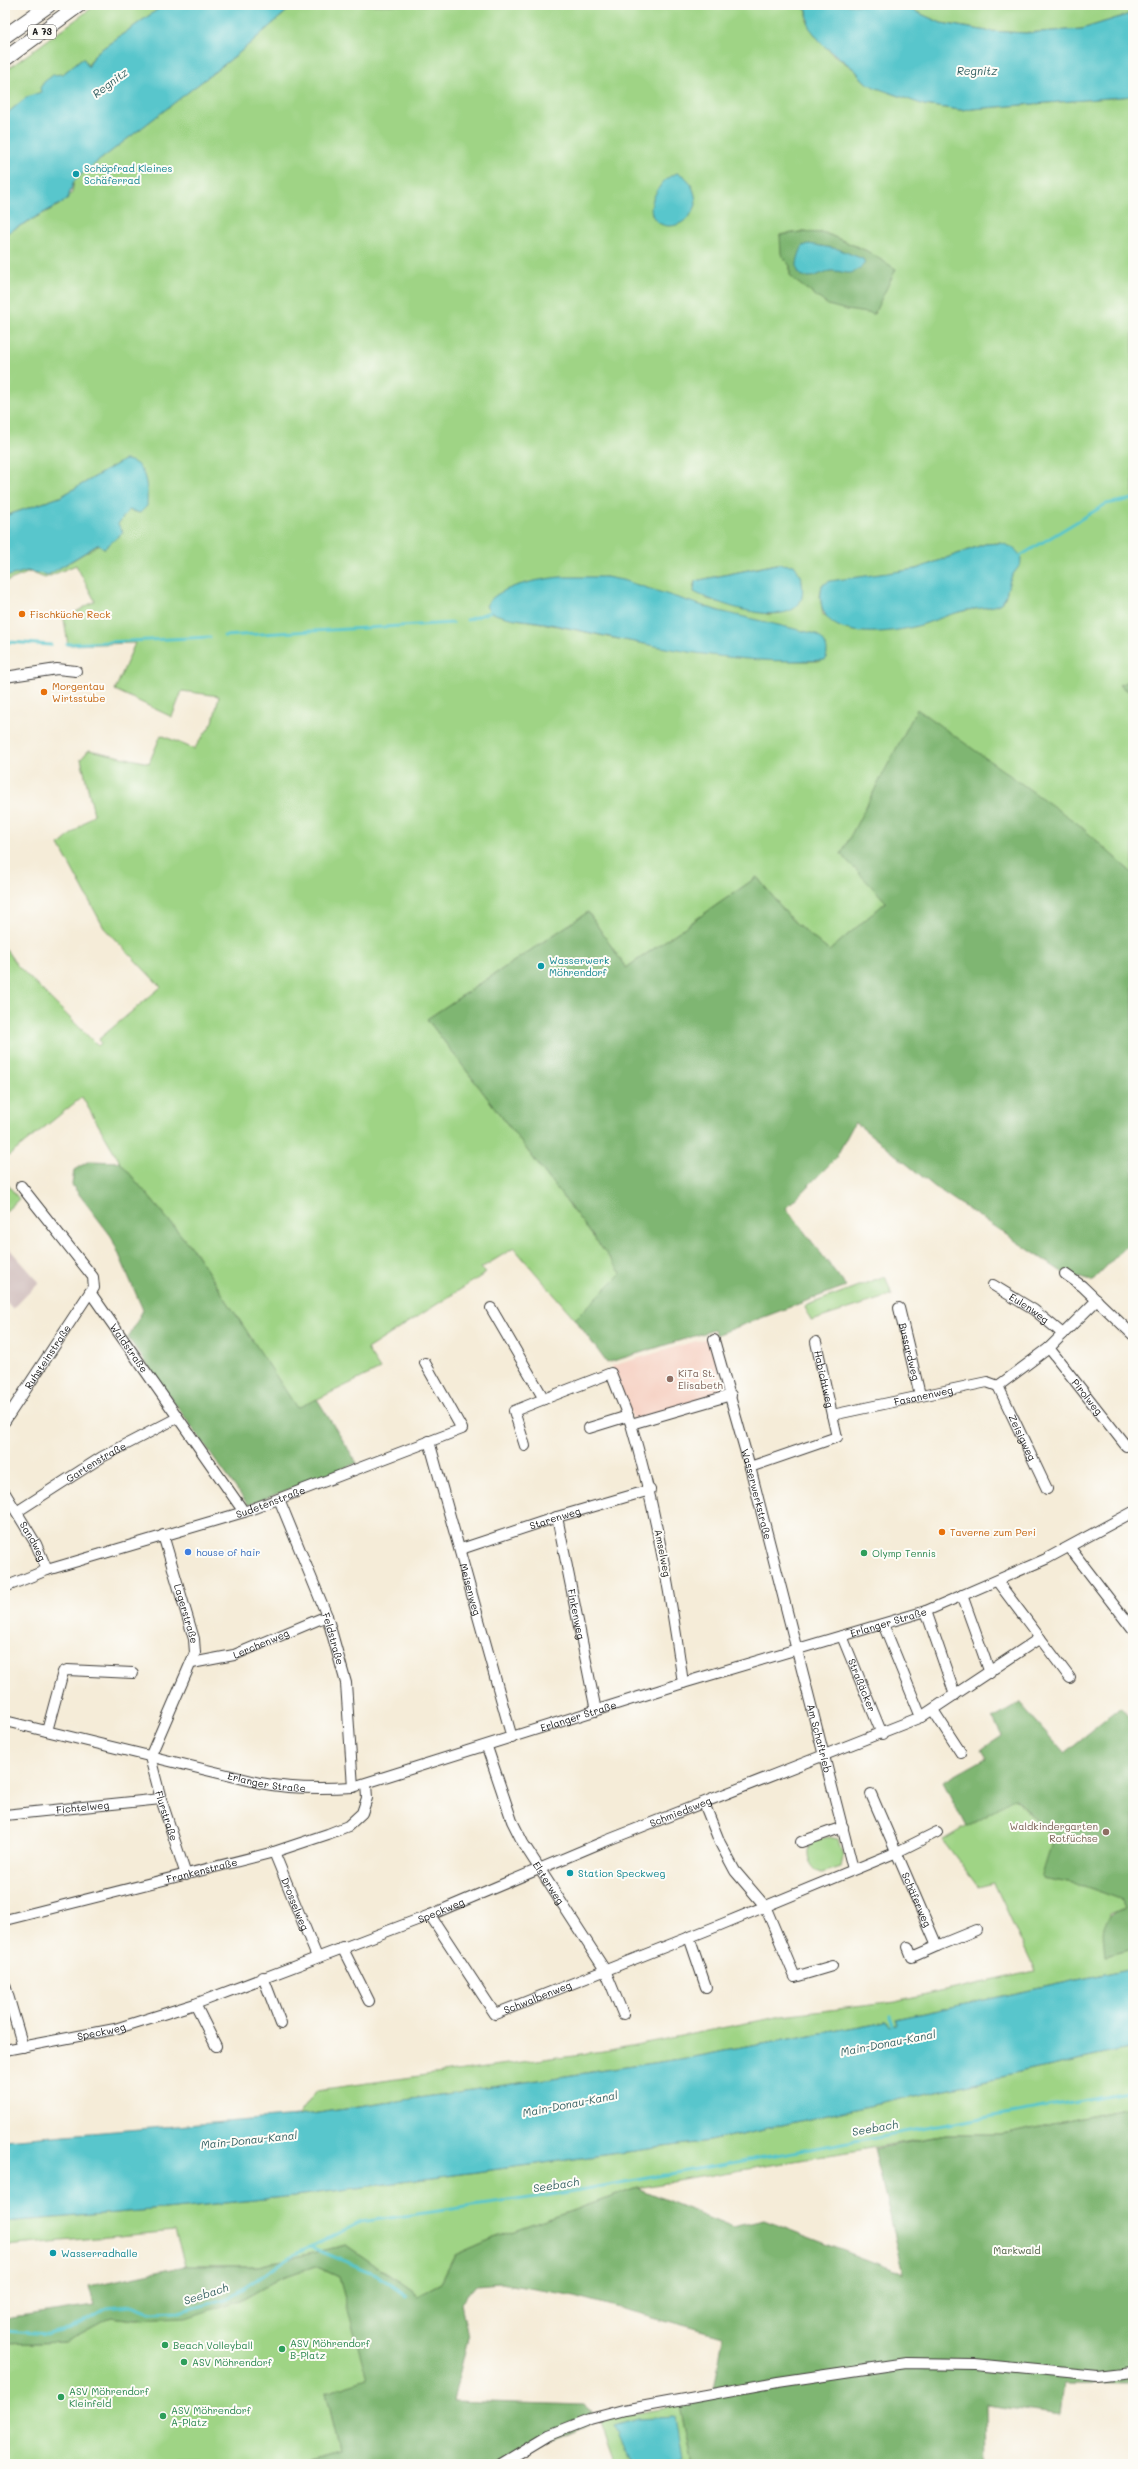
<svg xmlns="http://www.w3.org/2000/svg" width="1138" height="2469" font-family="Mali,sans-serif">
<rect width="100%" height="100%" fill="#fdfcf7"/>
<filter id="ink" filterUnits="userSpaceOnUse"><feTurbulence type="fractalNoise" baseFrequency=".025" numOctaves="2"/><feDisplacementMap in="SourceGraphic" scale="8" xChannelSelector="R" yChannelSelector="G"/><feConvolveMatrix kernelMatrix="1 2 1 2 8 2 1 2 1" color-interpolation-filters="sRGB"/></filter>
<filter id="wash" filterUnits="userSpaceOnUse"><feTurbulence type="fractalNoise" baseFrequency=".012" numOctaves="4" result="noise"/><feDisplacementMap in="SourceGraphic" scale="16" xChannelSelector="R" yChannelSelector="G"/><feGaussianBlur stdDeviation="0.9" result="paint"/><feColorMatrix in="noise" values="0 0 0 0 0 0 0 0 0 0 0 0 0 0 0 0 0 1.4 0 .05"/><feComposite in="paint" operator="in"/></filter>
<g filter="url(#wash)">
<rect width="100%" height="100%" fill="#f5ecd8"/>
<!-- built -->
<polygon fill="#f6d2c4" points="710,1337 726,1393 633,1420 612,1366"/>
<!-- industrial -->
<polygon fill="#d1bfbe" points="5,1244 39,1282 13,1309 5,1300"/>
<!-- green -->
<g fill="#9fd485" stroke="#5e7850" fill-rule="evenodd">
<polygon points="96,5 164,5 96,53 87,67 81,59 63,74 53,75 41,93 27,97 5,115 5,71"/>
<path d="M294,5H798L807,10V21L831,53L855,70L864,81L924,105L960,110L1133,96V679L1119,685L1133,694V874L1078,824L886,902L829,951L791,919L757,877L626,968L588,912L427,1019L621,1273L575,1319L514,1248L481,1268L486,1273L367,1349L380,1369L297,1409L195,1252L120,1162L82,1097L5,1159V948L16,964L98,1046L101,1043L99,1039L161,987L104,928L59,845L94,814L81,759L89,750L149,763L161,735L194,749L213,722L219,696L182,691L172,717L115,690L135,643L68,645L64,619L95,601L76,565L45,578L30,572L5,582V577L27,571L48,575L100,544L104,549L125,512L129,510L140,513L124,460L60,497L5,516V234L59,205L72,193L74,181L83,173L239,53ZM800,232L825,233L867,251L790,275V266L780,235ZM1000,543L1020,564L1010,578L1004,600L999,604L963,611L823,615L820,596L822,585L916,569L985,544ZM777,564L771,615L707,599L693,587L695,581ZM606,577L719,611L820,661C750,662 681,650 613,638C580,631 548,623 515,619Z"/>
<polygon points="901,5 1133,5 1133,13 1082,29 1026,33 987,31 941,23"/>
<polygon points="5,1181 19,1199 5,1212"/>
<polygon points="885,1276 892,1295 811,1321 805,1306"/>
<polygon points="1014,1798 1053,1838 1042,1878 1084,1886 1121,1899 1124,1908 1110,1914 1106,1956 1133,1949 1133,1968 896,2019 897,2024 889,2026 887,2021 693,2057 298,2116 317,2090 610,2050 782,2016 895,2002 1035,1971 994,1883 978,1887 943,1840"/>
<path d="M829,1837L838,1839L843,1857L841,1867L822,1873C811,1871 802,1851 813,1842C817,1839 824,1838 829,1837Z"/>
<polygon points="1133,2048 1133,2107 1002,2135 946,2135 637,2188 494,2238 455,2255 441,2283 418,2295 346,2245 258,2266 185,2266 175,2231 5,2246 5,2222 175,2208 304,2195 709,2141"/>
<polygon points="315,2266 339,2277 368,2379 326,2392 340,2452 291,2464 5,2464 5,2344 65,2342 111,2317 136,2320 241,2300 280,2278"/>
<polygon points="680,2406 692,2464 616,2464 600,2419"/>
</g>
<!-- forest -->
<g fill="#7fb672" stroke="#4e6947">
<polygon points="800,232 825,233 867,251 896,269 874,314 846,310 828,305 794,280 790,275 790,266 781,254 780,235"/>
<polygon points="1133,679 1133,694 1119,685"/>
<polygon points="917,709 1078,824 1133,874 1133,1239 1092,1281 1065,1274 935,1187 855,1122 835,1159 786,1208 846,1286 716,1335 714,1330 607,1363 575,1319 621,1273 427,1019 588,912 626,968 757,877 791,919 829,951 886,902 841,854"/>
<polygon points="89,1161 120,1162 195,1252 297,1408 317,1399 357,1463 248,1505 128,1338 143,1310 111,1236 72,1185 74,1170"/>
<path d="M1020,1703L1064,1753L1121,1707L1133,1721V1949L1105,1956C1103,1930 1098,1920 1124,1908L1120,1899L1084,1886L1041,1878L1053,1838L1015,1798L966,1827L943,1782L986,1758L981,1750L1002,1736L993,1719Z"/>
<polygon points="1133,2107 1133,2384 1064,2383 1060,2415 986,2405 987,2464 692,2464 680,2406 712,2398 722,2336 575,2296 500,2283 476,2285 461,2303 468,2338 453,2401 584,2405 600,2419 537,2447 508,2464 291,2464 340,2452 326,2392 367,2379 339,2277 315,2266 280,2278 241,2300 186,2318 136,2320 111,2317 65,2342 5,2344 5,2318 94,2305 89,2286 185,2266 258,2266 346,2245 418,2295 441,2283 455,2255 494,2238 637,2188 733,2227 764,2220 904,2274 874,2149 946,2135 1002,2135"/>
</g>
<!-- water -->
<g fill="#59c6cc" stroke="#3a7174">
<polygon points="164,5 294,5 239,53 83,173 74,181 67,200 5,234 5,115 27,97 41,92 40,88 44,82 53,75 63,74 81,59 84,59 88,67 96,53"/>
<polygon points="798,5 901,5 941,23 987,31 1026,33 1082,29 1133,13 1133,96 960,110 924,105 874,87 864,81 855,70 823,45 809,27 807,10"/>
<path d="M677,173C690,176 696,192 696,205C682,241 635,227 657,191C662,182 667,177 677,173Z"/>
<path d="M809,244L838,249L863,259L865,263C850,280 846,270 830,271C823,272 816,277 809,277C790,277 798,255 803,246Z"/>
<path d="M124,460C147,460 148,489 147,506L140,513L129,510L118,524L123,532L104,549L99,544L48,575L27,571L5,577V516L60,497Z"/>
<path d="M1000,543C1009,545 1025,552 1020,565C1017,570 1012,574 1010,580C1007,588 1007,600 999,604C988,609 974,608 963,611C945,615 928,624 910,628C874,635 811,640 822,585L830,581L916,569L985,544Z"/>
<path d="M777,564L794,565C801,574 804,585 802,597C793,632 715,603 694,592L695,581Z"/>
<path d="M561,577H606L622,580L719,611L816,634C825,641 829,647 826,658L824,660C736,666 641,644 555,625C533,620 511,621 490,612L486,606C496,586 541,579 561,577Z"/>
<polygon points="1133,1968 1133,2048 709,2141 304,2195 175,2208 5,2222 5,2140 298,2116 693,2057 887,2021 890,2026 896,2024 896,2019"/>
<polygon points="675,2417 682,2460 674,2464 630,2464 614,2426 637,2419"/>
</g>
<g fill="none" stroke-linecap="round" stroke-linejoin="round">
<!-- stream -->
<g stroke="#59c6cc" stroke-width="3">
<polyline points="1020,556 1106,504 1133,499"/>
<polyline points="467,620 490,612"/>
<polyline points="224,636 453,623"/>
<polyline points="5,639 9,642 51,645"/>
<polyline points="67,644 210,637"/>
<polyline points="891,2016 892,2025"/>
<polyline points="310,2247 376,2274 406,2296"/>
<polyline points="5,2331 48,2334 70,2329 106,2308 131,2306 149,2313 179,2312 229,2298 290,2257 361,2222 558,2194 1133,2091"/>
</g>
</g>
</g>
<g filter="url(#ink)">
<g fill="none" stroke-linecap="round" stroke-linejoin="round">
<defs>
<g id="minor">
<polyline points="5,677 57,669 76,671"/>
<path id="s1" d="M21,1186L93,1277L94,1288L90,1292L244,1512"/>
<polyline points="1065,1274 1082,1286 1133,1335"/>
<path id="s2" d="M993,1285L1034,1310L1063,1334"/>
<polyline points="491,1308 544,1399 611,1373 631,1424"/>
<path id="s3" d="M899,1308L920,1395"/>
<path id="s4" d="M714,1340L750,1467L853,1869"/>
<path id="s5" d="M816,1342L832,1415"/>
<path id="s6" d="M1049,1348L1126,1446"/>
<path id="s7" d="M998,1386L1047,1489"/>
<path id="s8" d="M5,1421L90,1292"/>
<polyline points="589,1428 628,1416"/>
<path id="s9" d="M429,1441L512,1738"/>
<polyline points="525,1446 514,1411 544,1399"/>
<path id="s10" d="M750,1467L837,1437L832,1415L987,1382L998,1386L1049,1348L1097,1300"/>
<path id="s11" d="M5,1493L36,1544L47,1570"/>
<path id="s12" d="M279,1499L327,1616L346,1683L353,1787"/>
<path id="s13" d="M18,1511L102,1457L177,1418"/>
<path id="s14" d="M557,1517L596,1711"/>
<path id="s15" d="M163,1535L194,1639L195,1653L150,1757L161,1799L186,1875"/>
<polyline points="1070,1548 1133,1630"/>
<path id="s16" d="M461,1549L557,1517L650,1490"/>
<polyline points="997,1581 1070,1678"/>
<path id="s17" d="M5,1587L47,1570L244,1512L462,1429L425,1363"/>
<polyline points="962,1595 990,1673"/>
<polyline points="926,1611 955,1695"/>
<polyline points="883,1624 921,1717"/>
<path id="s18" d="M842,1636L882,1734"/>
<path id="s19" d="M192,1663L234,1655L327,1616"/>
<path d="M683,1683C671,1595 656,1509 631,1424L731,1395"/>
<polyline points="933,1710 961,1753"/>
<path id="s20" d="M5,1721L260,1783C291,1789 321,1789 353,1787L683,1683L926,1611L1046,1559L1133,1512"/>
<polyline points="47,1731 63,1672 67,1670 133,1673"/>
<path id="s21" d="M487,1747L512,1821L523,1843L605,1970L623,2014"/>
<path id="s22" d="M871,1794L937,1946L976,1930"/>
<polyline points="704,1803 720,1843 735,1871 765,1906 795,1977 832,1966"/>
<path id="s23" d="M5,1815L161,1799"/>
<polyline points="801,1842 843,1827"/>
<path id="s24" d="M274,1852L317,1957"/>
<path id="s25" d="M430,1915L495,2014L720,1925L897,1852L937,1832"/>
<path id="s26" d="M5,1920L274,1852L328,1834L348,1826L362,1813L367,1798L366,1784"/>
<polyline points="689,1937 706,1987"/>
<polyline points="342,1947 369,2001"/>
<polyline points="908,1947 912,1957 937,1946"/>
<polyline points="263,1977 281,2024"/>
<polyline points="5,1985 23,2047"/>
<polyline points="195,2004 216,2046"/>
<path id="s27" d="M5,2050L115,2029L195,2004L430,1915L603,1842L921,1717L1040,1638"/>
<polyline points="501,2464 549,2435 590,2419 624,2410 778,2382 906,2363 974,2364 1098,2376 1133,2372"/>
</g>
<g id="highway">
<polyline points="5,36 49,5"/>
<polyline points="5,59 79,5"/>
</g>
</defs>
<!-- minor casing -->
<use href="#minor" stroke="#3d3b38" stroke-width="12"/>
<!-- highway casing -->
<use href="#highway" stroke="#3d3b38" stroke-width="16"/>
<!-- minor -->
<use href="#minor" stroke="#fff" stroke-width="10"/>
<!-- highway -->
<use href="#highway" stroke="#fff" stroke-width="14"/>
</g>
</g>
<!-- markers -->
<g fill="#0f9aa8" stroke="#fdfcf7" stroke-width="1.5">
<circle cx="76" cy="174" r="4"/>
<circle cx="541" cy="966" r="4"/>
<circle cx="570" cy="1873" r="4"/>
<circle cx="53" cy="2253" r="4"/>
</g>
<g fill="#e8710a" stroke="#fdfcf7" stroke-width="1.5">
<circle cx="22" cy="614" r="4"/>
<circle cx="44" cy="692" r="4"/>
<circle cx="942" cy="1532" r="4"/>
</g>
<g fill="#8d6e63" stroke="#fdfcf7" stroke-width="1.5">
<circle cx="670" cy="1379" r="4"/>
<circle cx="1106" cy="1832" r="4"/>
</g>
<circle fill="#3f7fe0" stroke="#fdfcf7" stroke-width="1.5" cx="188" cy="1552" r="4"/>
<g fill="#2e9e5b" stroke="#fdfcf7" stroke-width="1.5">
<circle cx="864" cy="1553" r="4"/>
<circle cx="165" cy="2345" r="4"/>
<circle cx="282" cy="2349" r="4"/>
<circle cx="184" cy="2362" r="4"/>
<circle cx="61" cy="2397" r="4"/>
<circle cx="163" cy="2416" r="4"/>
</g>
<g text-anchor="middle" stroke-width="4" stroke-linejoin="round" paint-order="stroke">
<!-- shield labels -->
<rect fill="#fdfcf7" stroke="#605f5e" stroke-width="1" x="28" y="25" width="28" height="14" rx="3"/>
<g font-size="9" font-weight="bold" fill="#1c1c1c">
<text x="42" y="35">A 73</text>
</g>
<!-- culture labels -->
<g font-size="10" fill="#0d838f" stroke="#fdfcf7" text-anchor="start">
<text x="84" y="172">Schöpfrad Kleines<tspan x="84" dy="12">Schäferrad</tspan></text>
<text x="549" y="964">Wasserwerk<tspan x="549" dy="12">Möhrendorf</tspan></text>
<text x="578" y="1877">Station Speckweg</text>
<text x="61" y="2257">Wasserradhalle</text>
</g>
<!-- food labels -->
<g font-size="10" fill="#c56008" stroke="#fdfcf7" text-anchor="start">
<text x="30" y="618">Fischküche Reck</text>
<text x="52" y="690">Morgentau<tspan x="52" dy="12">Wirtsstube</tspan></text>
<text x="950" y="1536">Taverne zum Peri</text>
</g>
<!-- street labels -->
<g font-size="10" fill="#1c1c1c" stroke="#fdfcf7">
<text dy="4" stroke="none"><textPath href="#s2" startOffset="43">Eulenweg</textPath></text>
<text dy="4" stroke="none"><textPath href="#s1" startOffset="201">Waldstraße</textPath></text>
<text dy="4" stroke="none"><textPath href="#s3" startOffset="45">Bussardweg</textPath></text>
<text dy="4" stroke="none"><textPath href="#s8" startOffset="77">Ruhsteinstraße</textPath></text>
<text dy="4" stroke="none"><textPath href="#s5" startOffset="38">Habichtweg</textPath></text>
<text dy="4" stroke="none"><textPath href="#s10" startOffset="208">Fasanenweg</textPath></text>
<text dy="4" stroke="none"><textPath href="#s6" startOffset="62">Pirolweg</textPath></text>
<text dy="4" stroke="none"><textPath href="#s7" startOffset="57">Zeisigweg</textPath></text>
<text dy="4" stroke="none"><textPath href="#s13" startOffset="92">Gartenstraße</textPath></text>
<text dy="4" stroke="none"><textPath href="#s4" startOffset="160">Wasserwerkstraße</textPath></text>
<text dy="4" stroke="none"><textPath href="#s17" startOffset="279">Sudetenstraße</textPath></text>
<text dy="4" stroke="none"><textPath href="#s16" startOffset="99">Starenweg</textPath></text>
<text dy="4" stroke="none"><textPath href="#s11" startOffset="56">Sandweg</textPath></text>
<text transform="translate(663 1553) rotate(79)" y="4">Amselweg</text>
<text dy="4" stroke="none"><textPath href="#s9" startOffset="154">Meisenweg</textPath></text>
<text dy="4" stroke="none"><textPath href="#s15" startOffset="82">Lagerstraße</textPath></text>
<text dy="4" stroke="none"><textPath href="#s14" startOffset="99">Finkenweg</textPath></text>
<text dy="4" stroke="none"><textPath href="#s20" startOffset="916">Erlanger Straße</textPath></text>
<text dy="4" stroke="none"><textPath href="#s12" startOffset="150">Feldstraße</textPath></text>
<text dy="4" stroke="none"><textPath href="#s19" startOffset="72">Lerchenweg</textPath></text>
<text dy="4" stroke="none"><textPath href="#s18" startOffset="53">Straßäcker</textPath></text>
<text dy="4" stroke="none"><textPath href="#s20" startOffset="592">Erlanger Straße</textPath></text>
<text dy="4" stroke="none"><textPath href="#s4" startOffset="412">Am Schaftrieb</textPath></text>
<text dy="4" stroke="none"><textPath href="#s20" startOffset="269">Erlanger Straße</textPath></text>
<text dy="4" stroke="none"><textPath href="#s23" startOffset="78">Fichtelweg</textPath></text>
<text dy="4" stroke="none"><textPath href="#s27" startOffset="718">Schmiedsweg</textPath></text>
<text dy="4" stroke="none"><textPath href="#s15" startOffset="297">Flurstraße</textPath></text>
<text dy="4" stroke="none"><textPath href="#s26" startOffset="203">Frankenstraße</textPath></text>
<text dy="4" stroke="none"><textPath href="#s21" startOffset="150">Elsterweg</textPath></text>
<text dy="4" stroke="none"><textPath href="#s22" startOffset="115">Schäferweg</textPath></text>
<text dy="4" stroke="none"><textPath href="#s24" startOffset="56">Drosselweg</textPath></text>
<text dy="4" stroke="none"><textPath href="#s27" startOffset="459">Speckweg</textPath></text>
<text dy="4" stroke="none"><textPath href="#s25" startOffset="164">Schwalbenweg</textPath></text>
<text dy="4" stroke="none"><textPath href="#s27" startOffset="98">Speckweg</textPath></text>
</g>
<!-- education labels -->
<g font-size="10" fill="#785e54" stroke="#fdfcf7" text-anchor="start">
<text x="678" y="1377">KiTa St.<tspan x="678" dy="12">Elisabeth</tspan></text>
<text x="1098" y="1830" text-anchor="end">Waldkindergarten<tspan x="1098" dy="12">Rotfüchse</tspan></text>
</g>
<!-- shop labels -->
<g font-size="10" fill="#366cbe" stroke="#fdfcf7" text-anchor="start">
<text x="196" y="1556">house of hair</text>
</g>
<!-- leisure labels -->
<g font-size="10" fill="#27864d" stroke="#fdfcf7" text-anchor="start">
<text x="872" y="1557">Olymp Tennis</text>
<text x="290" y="2347">ASV Möhrendorf<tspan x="290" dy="12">B-Platz</tspan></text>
<text x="173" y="2349">Beach Volleyball</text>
<text x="192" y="2366">ASV Möhrendorf</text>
<text x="69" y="2395">ASV Möhrendorf<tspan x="69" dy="12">Kleinfeld</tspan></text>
<text x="171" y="2414">ASV Möhrendorf<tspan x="171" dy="12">A-Platz</tspan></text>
</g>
<!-- park labels -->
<g font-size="10" fill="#4a5c41" stroke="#fdfcf7">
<text x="1017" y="2254">Markwald</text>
</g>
<!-- water labels -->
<g font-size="11" font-style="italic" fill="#346062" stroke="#fdfcf7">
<text x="977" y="75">Regnitz</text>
<text transform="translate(110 83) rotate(-37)" y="4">Regnitz</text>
<text transform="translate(888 2043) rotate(-11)" y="4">Main-Donau-Kanal</text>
<text transform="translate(570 2104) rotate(-11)" y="4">Main-Donau-Kanal</text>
<text transform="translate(875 2128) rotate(-10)" y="4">Seebach</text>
<text transform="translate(249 2140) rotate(-6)" y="4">Main-Donau-Kanal</text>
<text transform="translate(556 2185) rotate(-9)" y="4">Seebach</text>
<text transform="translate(206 2294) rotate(-18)" y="4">Seebach</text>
</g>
</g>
<!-- margin -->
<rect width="1138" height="2469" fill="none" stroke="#fdfcf7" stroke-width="20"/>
</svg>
